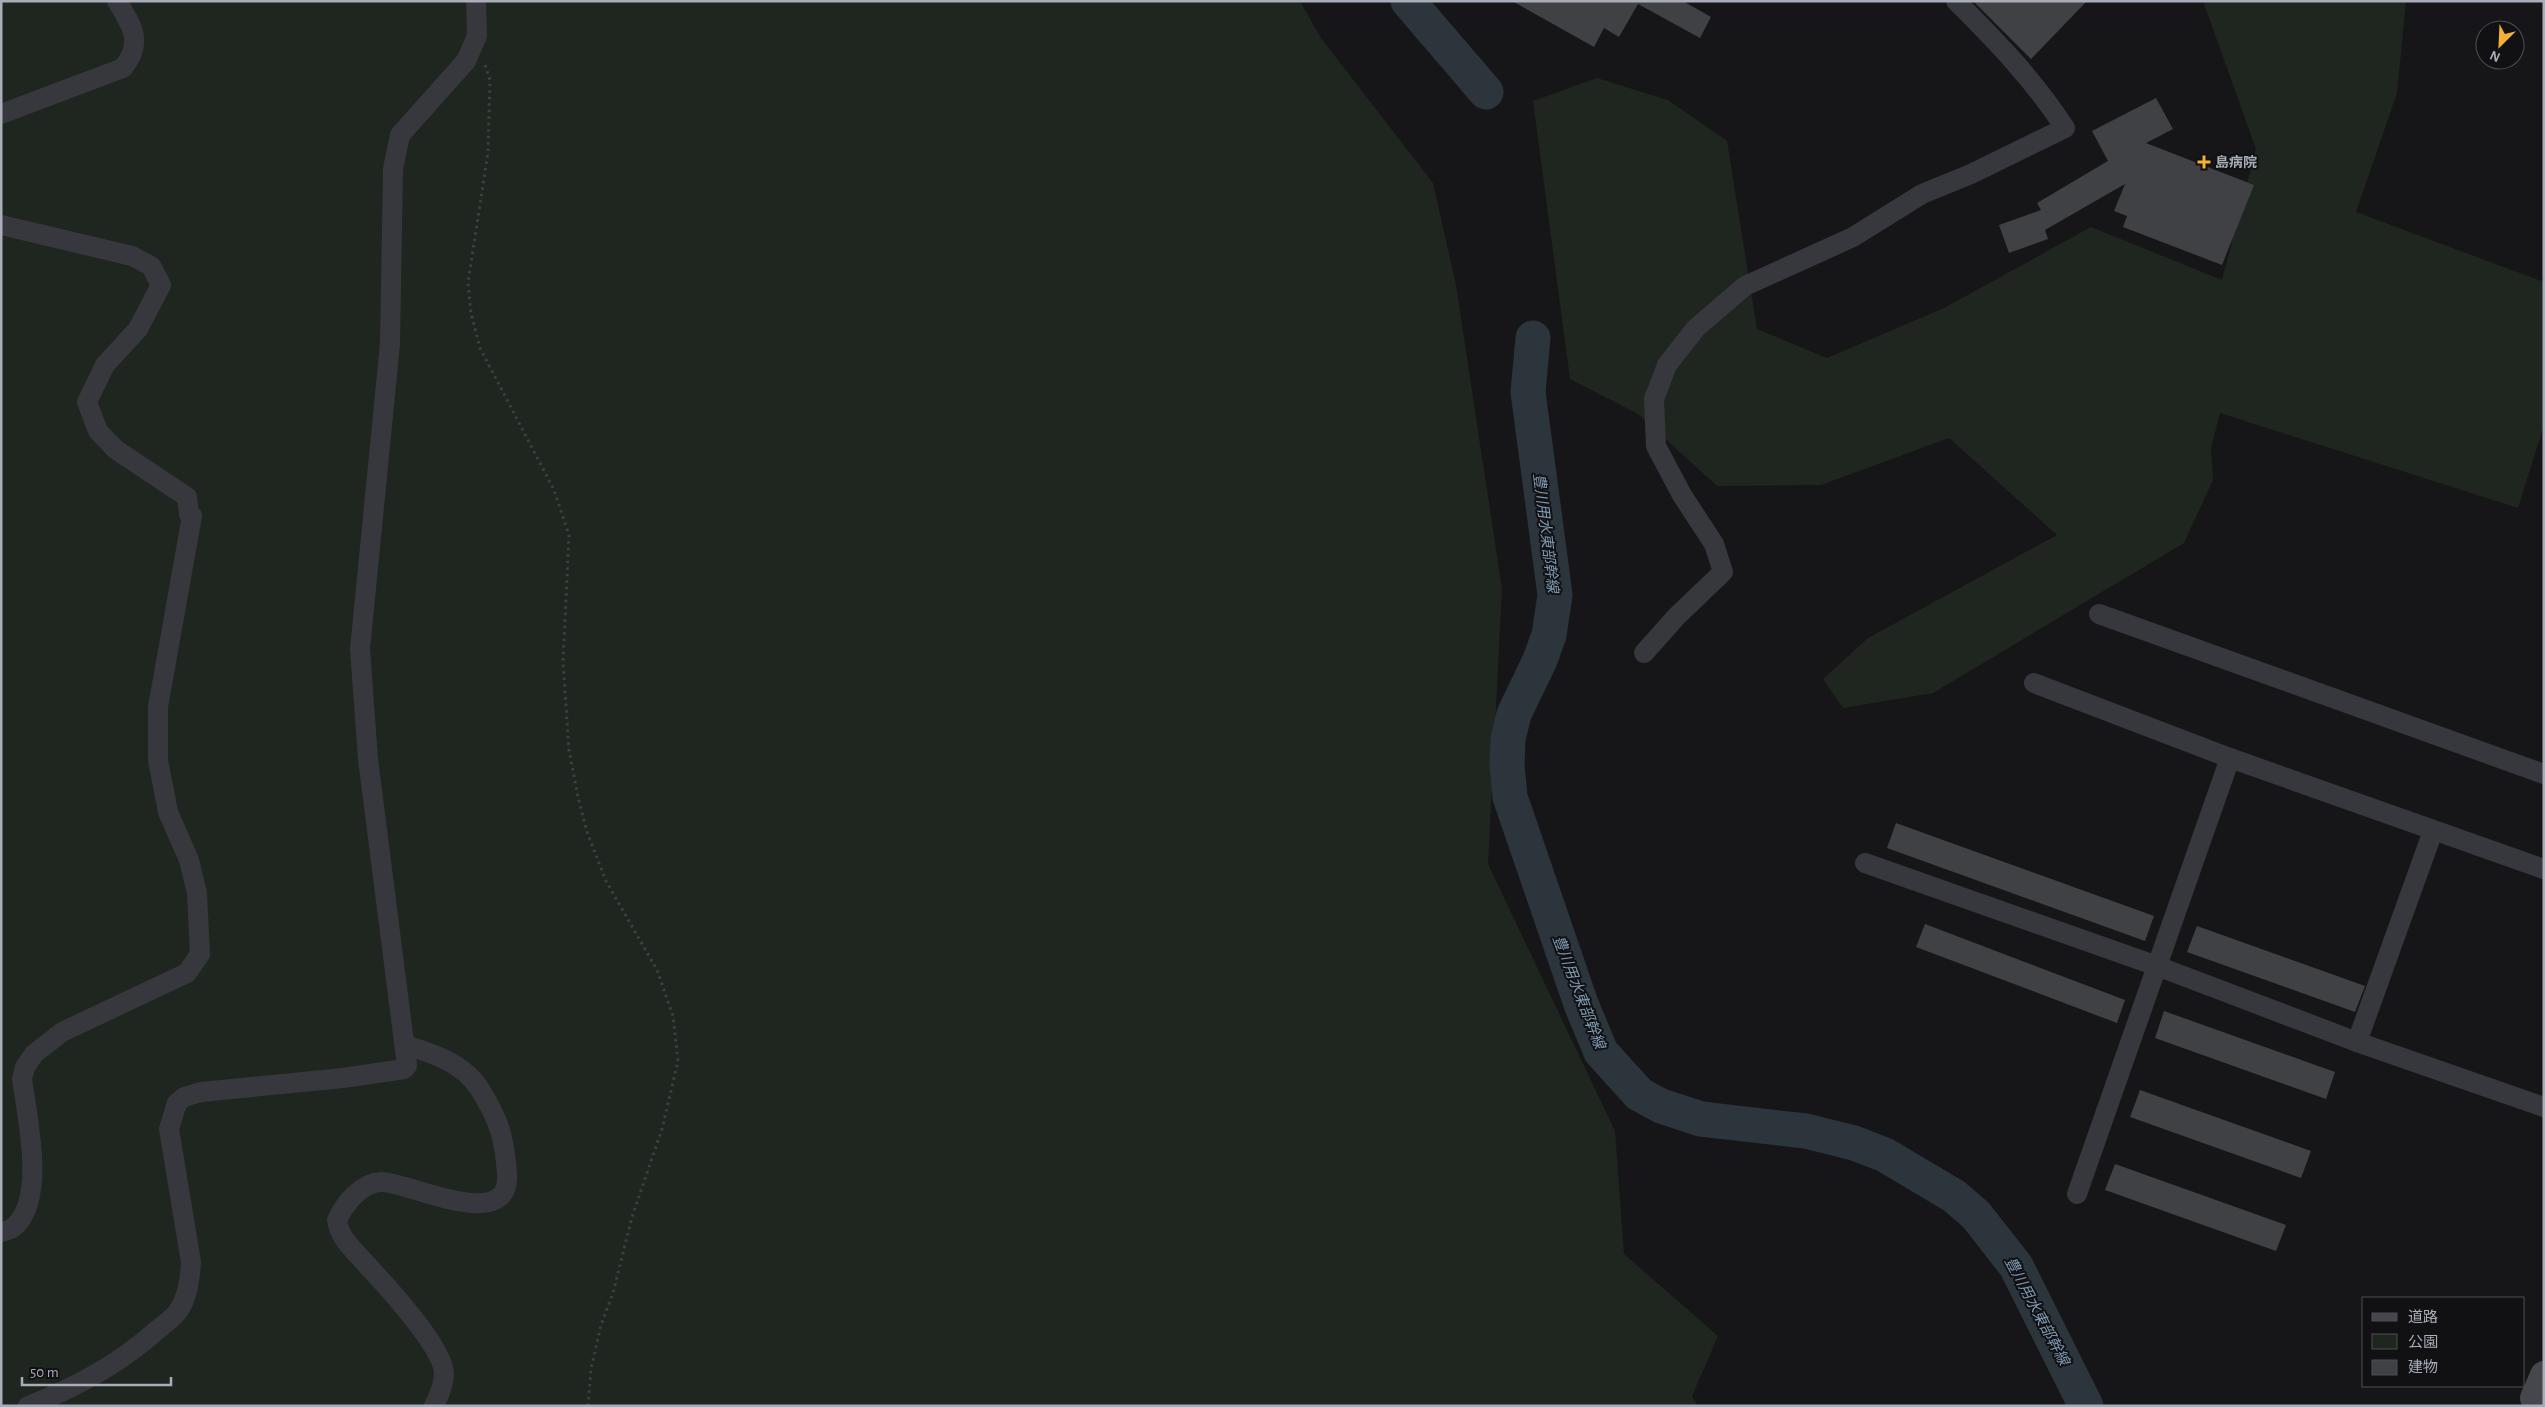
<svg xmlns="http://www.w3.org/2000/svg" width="2545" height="1407" font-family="'Alegreya Sans','Noto Sans JP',sans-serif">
<rect width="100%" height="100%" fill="#161618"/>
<!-- green -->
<g fill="#1e261f">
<polygon points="1,1 1300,1 1321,38 1433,183 1456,285 1502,589 1488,864 1615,1131 1624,1254 1718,1336 1692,1396 1698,1406 1,1406"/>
<polygon points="2203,1 2406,1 2397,93 2356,212 2544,282 2544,425 2518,508 2220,413 2211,448 2213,480 2184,543 1933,693 1843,708 1823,679 1868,638 2057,535 1949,438 1821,485 1717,486 1638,414 1570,379 1533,101 1597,78 1668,100 1727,141 1757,329 1827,358 1944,308 2091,227 2222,280 2256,149"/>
</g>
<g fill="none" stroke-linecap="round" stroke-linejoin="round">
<!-- river -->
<g stroke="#2c353c" stroke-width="35">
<polyline points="1408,1 1486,92"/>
<polyline points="1533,338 1528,392 1555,595 1549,635 1540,660 1514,714 1508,739 1507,765 1510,797 1581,1004 1601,1052 1639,1094 1661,1106 1701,1119 1806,1131 1854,1143 1885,1155 1954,1196 1976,1215 2016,1266 2086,1406"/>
</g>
</g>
<!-- building -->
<g fill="#404145">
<polygon points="1512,1 1683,1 1711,17 1700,38 1638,4 1619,37 1604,28 1594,47"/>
<polygon points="1973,1 2087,1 2031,59"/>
<polygon points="2156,98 2173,129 2146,143 2254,185 2222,265 2123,227 2127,216 2114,211 2125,184 2045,230 2048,239 2009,253 1999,225 2041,210 2037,203 2108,161 2092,131"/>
<polygon points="1896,823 2154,916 2145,941 1887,848"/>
<polygon points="1925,924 2125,1000 2117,1023 1916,947"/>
<polygon points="2197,926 2365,986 2355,1012 2187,952"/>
<polygon points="2164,1011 2335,1072 2326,1099 2155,1038"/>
<polygon points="2140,1090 2311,1151 2301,1178 2130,1117"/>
<polygon points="2115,1164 2286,1225 2276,1251 2105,1190"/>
</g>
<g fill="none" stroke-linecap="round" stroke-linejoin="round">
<!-- path -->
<polyline stroke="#3d3f44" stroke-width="3" stroke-dasharray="2.5 4" stroke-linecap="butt" points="485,65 490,80 488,152 468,283 471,313 480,348 554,490 569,535 563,663 569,750 578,797 587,832 606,881 657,970 673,1016 678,1061 662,1129 632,1217 613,1293 601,1325 591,1369 588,1406"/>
<!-- street -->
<g stroke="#37383d" stroke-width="20">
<path d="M1,114L123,68C144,42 132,26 117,1"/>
<path d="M1,225L132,256L151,266L161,285L138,329L105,365L87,402L98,431L115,449L187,497L189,514L192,516L158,707V760L168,812L189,860L197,893L200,954L187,973L62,1032L34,1054L25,1067L22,1079C27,1117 46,1197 15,1226C12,1229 6,1231 1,1232"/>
<polyline points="2099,614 2544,774"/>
<path d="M1644,653L1677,616L1723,572L1714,544L1682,495L1656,446L1654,399L1667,365L1696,328L1745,286L1853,237L1922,194L1971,174L2065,128C2034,80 1996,41 1956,1"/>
<polyline points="2034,683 2230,758 2544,869"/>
<polyline points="1865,863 2157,966 2357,1042 2544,1107"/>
<polyline points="2357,1042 2433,831"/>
<path d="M405,1045C432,1053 463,1063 479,1088C499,1120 504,1135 507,1173C512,1236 407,1181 381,1182C361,1183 345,1203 337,1220C339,1238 354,1250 366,1264C385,1284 443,1347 444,1373C444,1384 439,1396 434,1406"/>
<polyline points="2077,1194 2230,758"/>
<path d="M28,1406C75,1388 119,1364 156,1331C164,1324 174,1318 179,1310C188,1295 190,1279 191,1262L169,1129L177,1103L184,1097L201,1092L343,1078L404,1069L407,1066L368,759L360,649L390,344L393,169L400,135L466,61L477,36L476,1"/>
</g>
<!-- secondary -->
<polyline stroke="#45474d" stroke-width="28" points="2534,1398 2544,1375"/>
</g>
<!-- markers -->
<path fill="#f2b134" stroke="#111113" stroke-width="2" d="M2201.5 154.5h5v5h5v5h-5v5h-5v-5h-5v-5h5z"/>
<g text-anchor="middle" stroke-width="4" stroke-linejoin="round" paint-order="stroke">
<!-- poi labels -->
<g font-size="14" font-weight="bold" fill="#a8adb8" stroke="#111113" text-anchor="start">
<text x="2215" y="167">島病院</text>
</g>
<!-- water labels -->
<g font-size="15" font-style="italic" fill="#7f9bb3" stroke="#111113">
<text transform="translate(1546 533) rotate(83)" y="5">豊川用水東部幹線</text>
<text transform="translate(1579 992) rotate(69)" y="5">豊川用水東部幹線</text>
<text transform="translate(2037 1311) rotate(62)" y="5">豊川用水東部幹線</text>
</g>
</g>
<!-- border -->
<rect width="2545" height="1407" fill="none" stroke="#a8adb8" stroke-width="5"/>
<!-- legend -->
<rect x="2362" y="1297" width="162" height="90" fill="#111113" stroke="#4d4f55"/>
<rect x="2372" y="1313" width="25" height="8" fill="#45474d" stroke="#4d4f55"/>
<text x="2408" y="1322" font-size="15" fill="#a8adb8">道路</text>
<rect x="2372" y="1334" width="25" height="15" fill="#1e261f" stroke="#4d4f55"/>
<text x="2408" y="1347" font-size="15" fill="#a8adb8">公園</text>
<rect x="2372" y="1360" width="25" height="15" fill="#404145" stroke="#4d4f55"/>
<text x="2408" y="1372" font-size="15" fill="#a8adb8">建物</text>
<!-- north arrow -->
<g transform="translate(2500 45) rotate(204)"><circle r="24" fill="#111113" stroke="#4d4f55"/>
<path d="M0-4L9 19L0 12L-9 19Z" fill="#f2b134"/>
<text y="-8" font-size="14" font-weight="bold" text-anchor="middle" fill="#a8adb8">N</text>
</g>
<!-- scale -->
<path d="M22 1377v8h149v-8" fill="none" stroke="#a8adb8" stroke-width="2.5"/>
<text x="30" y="1377" font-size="15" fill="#a8adb8" stroke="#111113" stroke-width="4" paint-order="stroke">50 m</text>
</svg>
